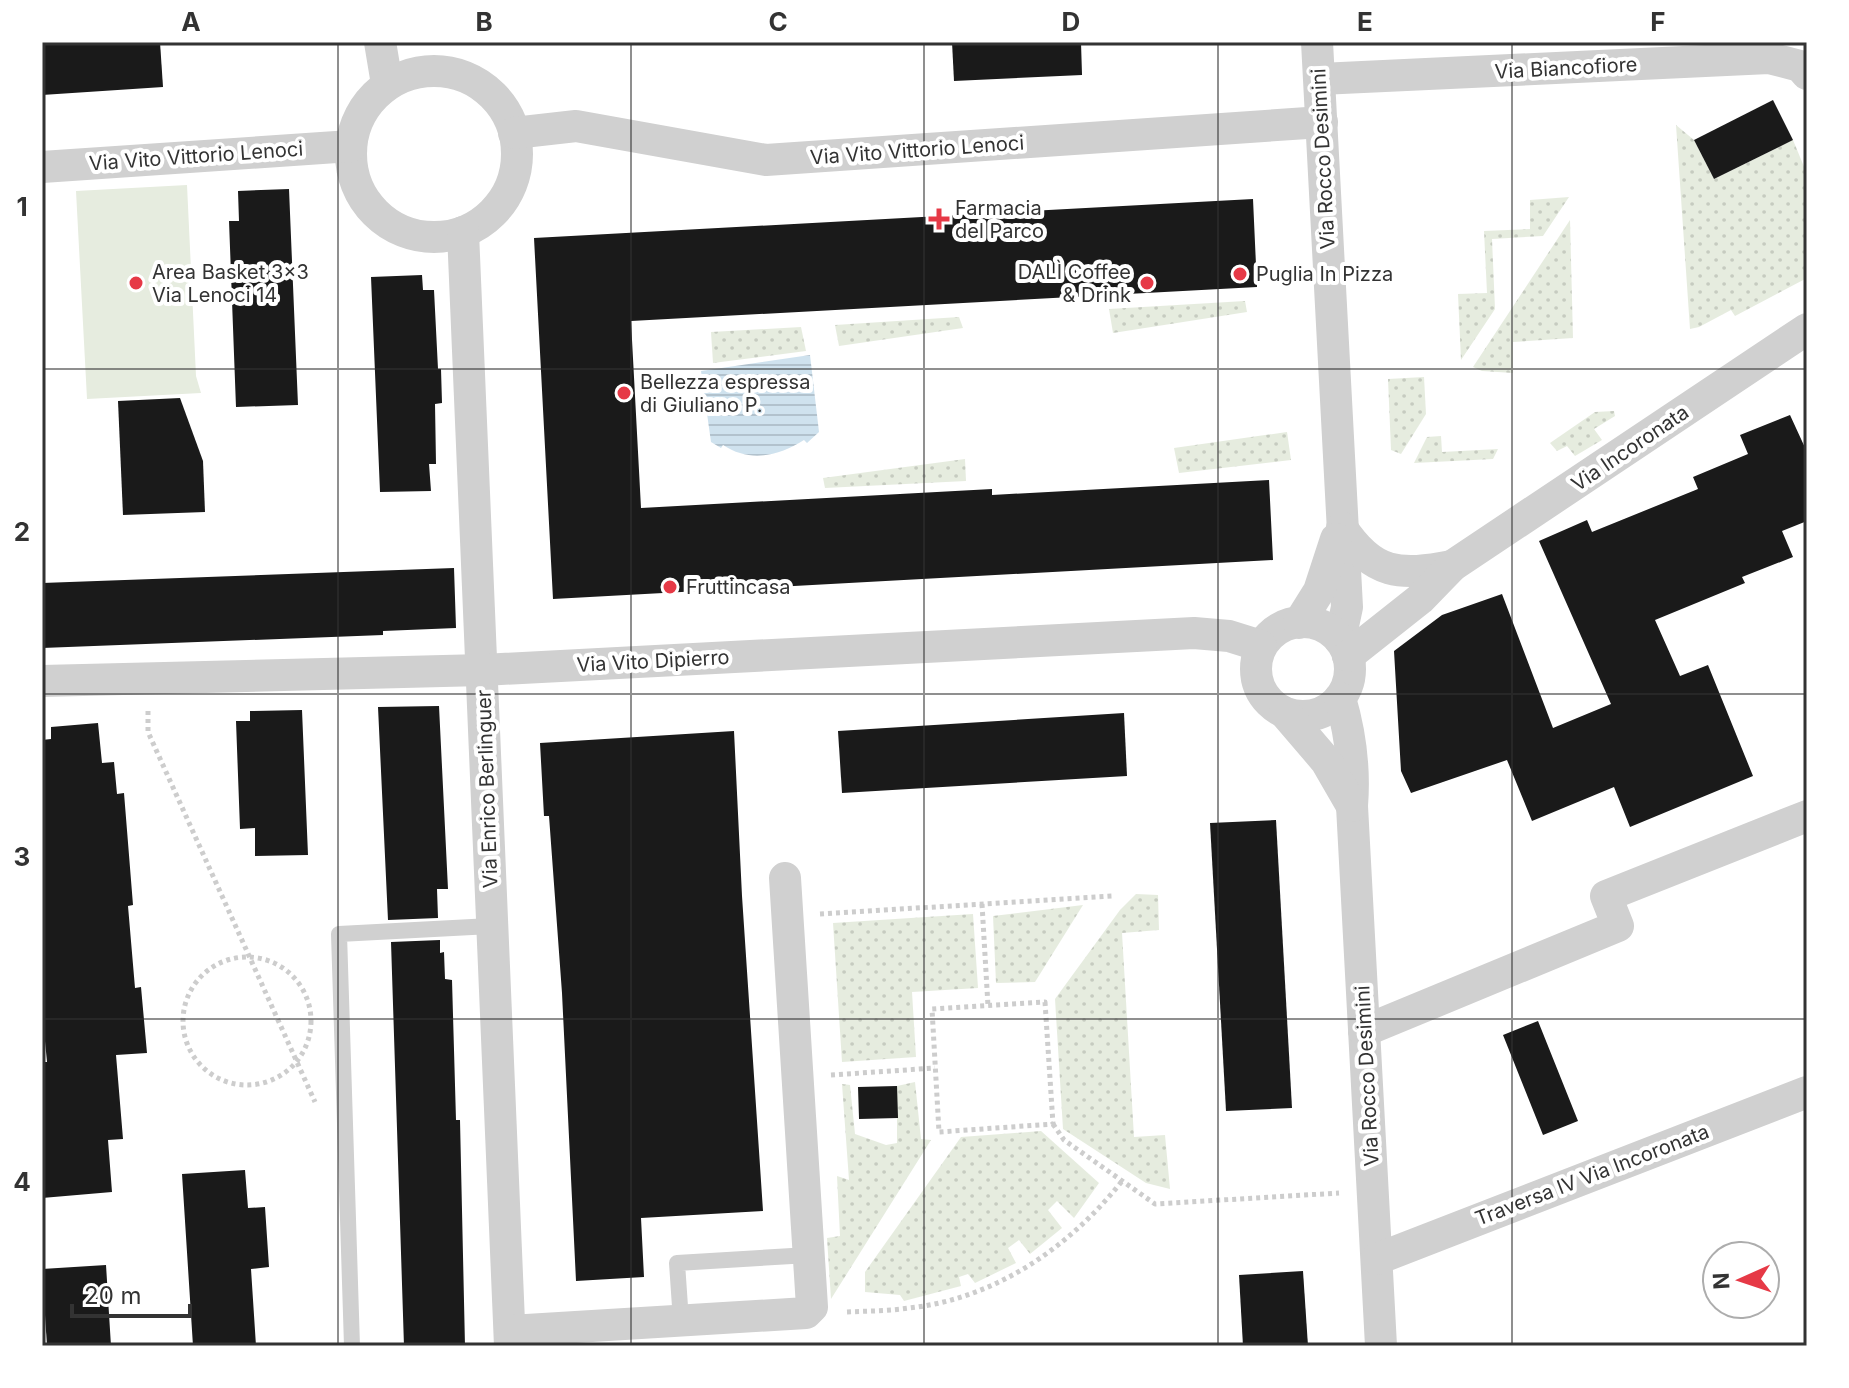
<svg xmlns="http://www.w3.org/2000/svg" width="1849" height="1388" font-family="Inter,sans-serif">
<defs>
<pattern id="grass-dots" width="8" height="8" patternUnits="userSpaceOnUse" patternTransform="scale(2)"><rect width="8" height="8" fill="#e6ecdf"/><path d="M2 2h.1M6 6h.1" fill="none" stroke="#c6cbc0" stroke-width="1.8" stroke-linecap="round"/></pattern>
<pattern id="water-rules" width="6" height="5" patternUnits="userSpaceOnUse" patternTransform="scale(2)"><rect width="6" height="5" fill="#cfe2ee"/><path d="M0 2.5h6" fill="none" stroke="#b2c2cd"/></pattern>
</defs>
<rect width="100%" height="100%" fill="#fff"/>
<!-- grass -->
<g fill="url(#grass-dots)">
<polygon points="1676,125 1694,140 1714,179 1793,140 1807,174 1807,278 1735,316 1731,310 1699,327 1690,329"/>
<polygon points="1569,197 1543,236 1492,239 1495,309 1461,360 1458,294 1487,293 1484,231 1530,229 1530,200"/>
<polygon points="1570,220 1573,338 1513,342 1513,373 1482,371 1473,367"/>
<polygon points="1245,301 1247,312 1113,333 1109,309"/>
<polygon points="959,317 963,328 839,346 835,325"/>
<polygon points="801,327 806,351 713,363 711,332"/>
<polygon points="1424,377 1426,414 1401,454 1391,450 1388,379"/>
<polygon points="1614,411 1615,416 1594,429 1602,440 1575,456 1567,446 1557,451 1550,443 1595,412"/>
<polygon points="1287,432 1291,460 1179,473 1174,448"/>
<polygon points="1441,436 1442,452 1498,449 1493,459 1414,463 1427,437"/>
<polygon points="965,459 966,481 825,488 823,478"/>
<polygon points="1136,894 1158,895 1159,930 1122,933 1134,1137 1165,1135 1170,1189 1146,1183 1063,1129 1055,999 1120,910"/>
<polygon points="1083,905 1035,982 996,983 993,916"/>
<polygon points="973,914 978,988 912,992 916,1057 842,1062 833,923"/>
<polygon points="915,1082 921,1139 931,1140 831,1299 827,1238 840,1236 837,1176 849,1180 842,1084 850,1085 855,1134 886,1145 897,1143 897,1086"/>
<polygon points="1041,1131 1099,1183 1074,1218 1057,1201 1048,1210 1062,1228 1030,1254 1019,1240 1008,1248 1016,1263 975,1283 968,1274 959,1277 961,1286 904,1301 900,1295 865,1292 865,1272 961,1137"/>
</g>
<!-- green -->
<polygon fill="#e6ecdf" points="187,185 196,376 201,393 87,399 76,191"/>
<!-- water -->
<path fill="url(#water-rules)" d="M810,355L819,432L807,443L804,440C779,456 750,463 723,445L721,448L711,442L701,371Z"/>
<!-- building -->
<g fill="#1a1a1a">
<polygon points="42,42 160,42 163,87 42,95"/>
<polygon points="952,42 1081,42 1082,75 954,81"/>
<polygon points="1773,100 1793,140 1714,179 1694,140"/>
<polygon points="289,189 298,405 236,407 229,221 239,221 238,191"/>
<polygon points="1253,199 1257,287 631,321 641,508 992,489 992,495 1269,480 1273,560 553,599 534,238"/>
<polygon points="422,275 423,290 434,290 438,369 441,369 442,403 435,404 436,464 429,464 431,491 380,492 371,277"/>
<polygon points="180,398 203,461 205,512 123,515 118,401"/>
<polygon points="1790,415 1807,452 1807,521 1782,531 1793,557 1742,577 1745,583 1655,620 1680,676 1708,665 1753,776 1630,827 1614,787 1532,821 1507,760 1411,793 1401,771 1394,651 1442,615 1502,594 1553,728 1611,704 1539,541 1587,520 1592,532 1698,489 1693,477 1748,454 1740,435"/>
<polygon points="454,568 456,628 383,631 383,635 42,648 42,583"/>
<polygon points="439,706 448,889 437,889 438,918 388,920 378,707"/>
<polygon points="302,710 308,855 255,856 255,828 240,829 236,721 250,721 250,711"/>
<polygon points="1124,713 1127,776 842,793 838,731"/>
<polygon points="98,723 102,763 114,762 117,794 124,793 133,905 128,906 135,988 141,987 147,1053 116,1055 123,1139 108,1140 112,1192 42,1198 42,1062 47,1062 42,1010 42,740 51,739 51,727"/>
<polygon points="734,731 742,896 763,1211 641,1218 644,1277 576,1281 562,993 549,816 544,816 540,743"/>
<polygon points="1276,820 1292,1108 1226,1111 1210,823"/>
<polygon points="440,940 440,953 444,952 445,979 452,980 456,1120 460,1120 465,1346 404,1346 391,942"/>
<polygon points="1538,1021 1578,1121 1543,1135 1503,1035"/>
<polygon points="897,1086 898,1118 859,1119 858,1087"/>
<polygon points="245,1170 248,1208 265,1207 269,1267 251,1269 256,1346 193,1346 182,1174"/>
<polygon points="106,1265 111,1346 47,1346 42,1269"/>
<polygon points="1303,1271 1308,1346 1243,1346 1239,1275"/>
</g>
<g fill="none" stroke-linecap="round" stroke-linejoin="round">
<!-- path -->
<g stroke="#cdcdcd" stroke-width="5" stroke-dasharray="4 4" stroke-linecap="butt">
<polyline points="148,711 148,732 315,1102"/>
<polyline points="982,904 988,1006"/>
<polyline points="820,914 1113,896"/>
<circle cx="247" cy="1021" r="64"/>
<polygon points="1045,1002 1053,1124 939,1132 932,1009"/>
<polyline points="831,1075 935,1068"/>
<polyline points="1053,1124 1064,1140 1155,1204 1339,1193"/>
<path d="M847,1312C868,1311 889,1311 909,1308C995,1299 1070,1247 1122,1181"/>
</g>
<!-- service -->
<g stroke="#d0d0d0" stroke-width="16">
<polyline points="681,1321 677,1263 809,1255"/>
<polyline points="352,1346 339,934 491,926"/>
</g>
<!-- minor -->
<g stroke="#d0d0d0" stroke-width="32">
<polyline points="380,42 387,84"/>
<polyline points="1317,42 1347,607 1340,640"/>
<circle cx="434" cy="154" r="83"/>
<polyline points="1320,79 1769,58 1800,66 1807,74"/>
<polyline points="514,133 576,126 766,160 1322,122"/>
<polyline points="42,167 351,146"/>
<polyline points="463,232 510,1346"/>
<path d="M1342,528C1373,575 1400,576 1452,566"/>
<circle cx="1303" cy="669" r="47"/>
<polyline points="1299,623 1319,591 1336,539"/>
<polyline points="1348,656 1420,599 1452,566 1807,329"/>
<polyline points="42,681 483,670 1194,633 1229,636 1261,646"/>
<path d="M1340,698C1351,735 1355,768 1352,806L1381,1346"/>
<polyline points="1285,713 1326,761 1352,806"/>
<polyline points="1364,1031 1618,926 1606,896 1807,816"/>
<polyline points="1377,1259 1807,1092"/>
<polyline points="510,1331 806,1313 812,1307 785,878"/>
</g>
</g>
<!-- grid -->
<path fill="none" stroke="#333" stroke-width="2" stroke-opacity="0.55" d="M338,42V1346M631,42V1346M924,42V1346M1218,42V1346M1512,42V1346M42,369H1807M42,694H1807M42,1019H1807"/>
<!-- markers -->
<g fill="#e63946" stroke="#fff" stroke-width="3">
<path d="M935 207h8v8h8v8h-8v8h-8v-8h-8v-8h8z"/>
<circle cx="1240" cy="274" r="8"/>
<circle cx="136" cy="283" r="8"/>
<circle cx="1147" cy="283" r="8"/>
<circle cx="624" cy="393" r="8"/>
<circle cx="670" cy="587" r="8"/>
</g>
<g text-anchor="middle" stroke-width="8" stroke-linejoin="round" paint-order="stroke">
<!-- street labels -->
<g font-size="20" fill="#333" stroke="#fff">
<text transform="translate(1566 68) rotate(-3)" y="7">Via Biancofiore</text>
<text transform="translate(917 150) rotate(-4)" y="7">Via Vito Vittorio Lenoci</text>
<text transform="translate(196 156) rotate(-4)" y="7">Via Vito Vittorio Lenoci</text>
<text transform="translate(1323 159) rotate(-93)" y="7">Via Rocco Desimini</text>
<text transform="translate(1630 448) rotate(-34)" y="7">Via Incoronata</text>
<text transform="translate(653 661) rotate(-3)" y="7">Via Vito Dipierro</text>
<text transform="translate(487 789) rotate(-92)" y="7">Via Enrico Berlinguer</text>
<text transform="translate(1367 1076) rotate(-93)" y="7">Via Rocco Desimini</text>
<text transform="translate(1592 1175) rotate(-21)" y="7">Traversa IV Via Incoronata</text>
</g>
<!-- poi labels -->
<g font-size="20" fill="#333" stroke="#fff" text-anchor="start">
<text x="955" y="215">Farmacia<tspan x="955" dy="23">del Parco</tspan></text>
<text x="152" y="279">Area Basket 3x3<tspan x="152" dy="23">Via Lenoci 14</tspan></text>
<text x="1131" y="279" text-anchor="end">DALÌ Coffee<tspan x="1131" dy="23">&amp; Drink</tspan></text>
<text x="1256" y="281">Puglia In Pizza</text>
<text x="640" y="389">Bellezza espressa<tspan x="640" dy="23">di Giuliano P.</tspan></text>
<text x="686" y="594">Fruttincasa</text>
</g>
</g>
<!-- border -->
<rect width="1849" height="1388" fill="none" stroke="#ffffff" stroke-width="88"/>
<!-- north arrow -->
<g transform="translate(1741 1280) rotate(267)"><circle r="38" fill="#ffffff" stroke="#adadad" stroke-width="2"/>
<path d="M0-6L14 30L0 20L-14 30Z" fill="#e63946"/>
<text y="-12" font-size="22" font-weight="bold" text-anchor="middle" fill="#333333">N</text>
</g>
<!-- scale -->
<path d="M72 1304v12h118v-12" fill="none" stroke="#333333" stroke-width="4"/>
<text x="84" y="1304" font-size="24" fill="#333333" stroke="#ffffff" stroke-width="6" paint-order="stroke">20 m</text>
<rect x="44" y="44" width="1761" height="1300" fill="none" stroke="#333" stroke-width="3"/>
<g font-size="26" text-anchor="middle" font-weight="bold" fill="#333">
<text x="191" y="31">A</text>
<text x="484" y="31">B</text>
<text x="778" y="31">C</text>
<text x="1071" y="31">D</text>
<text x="1365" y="31">E</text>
<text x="1658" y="31">F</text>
<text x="22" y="216">1</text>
<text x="22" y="541">2</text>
<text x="22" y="866">3</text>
<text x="22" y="1191">4</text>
</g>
</svg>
